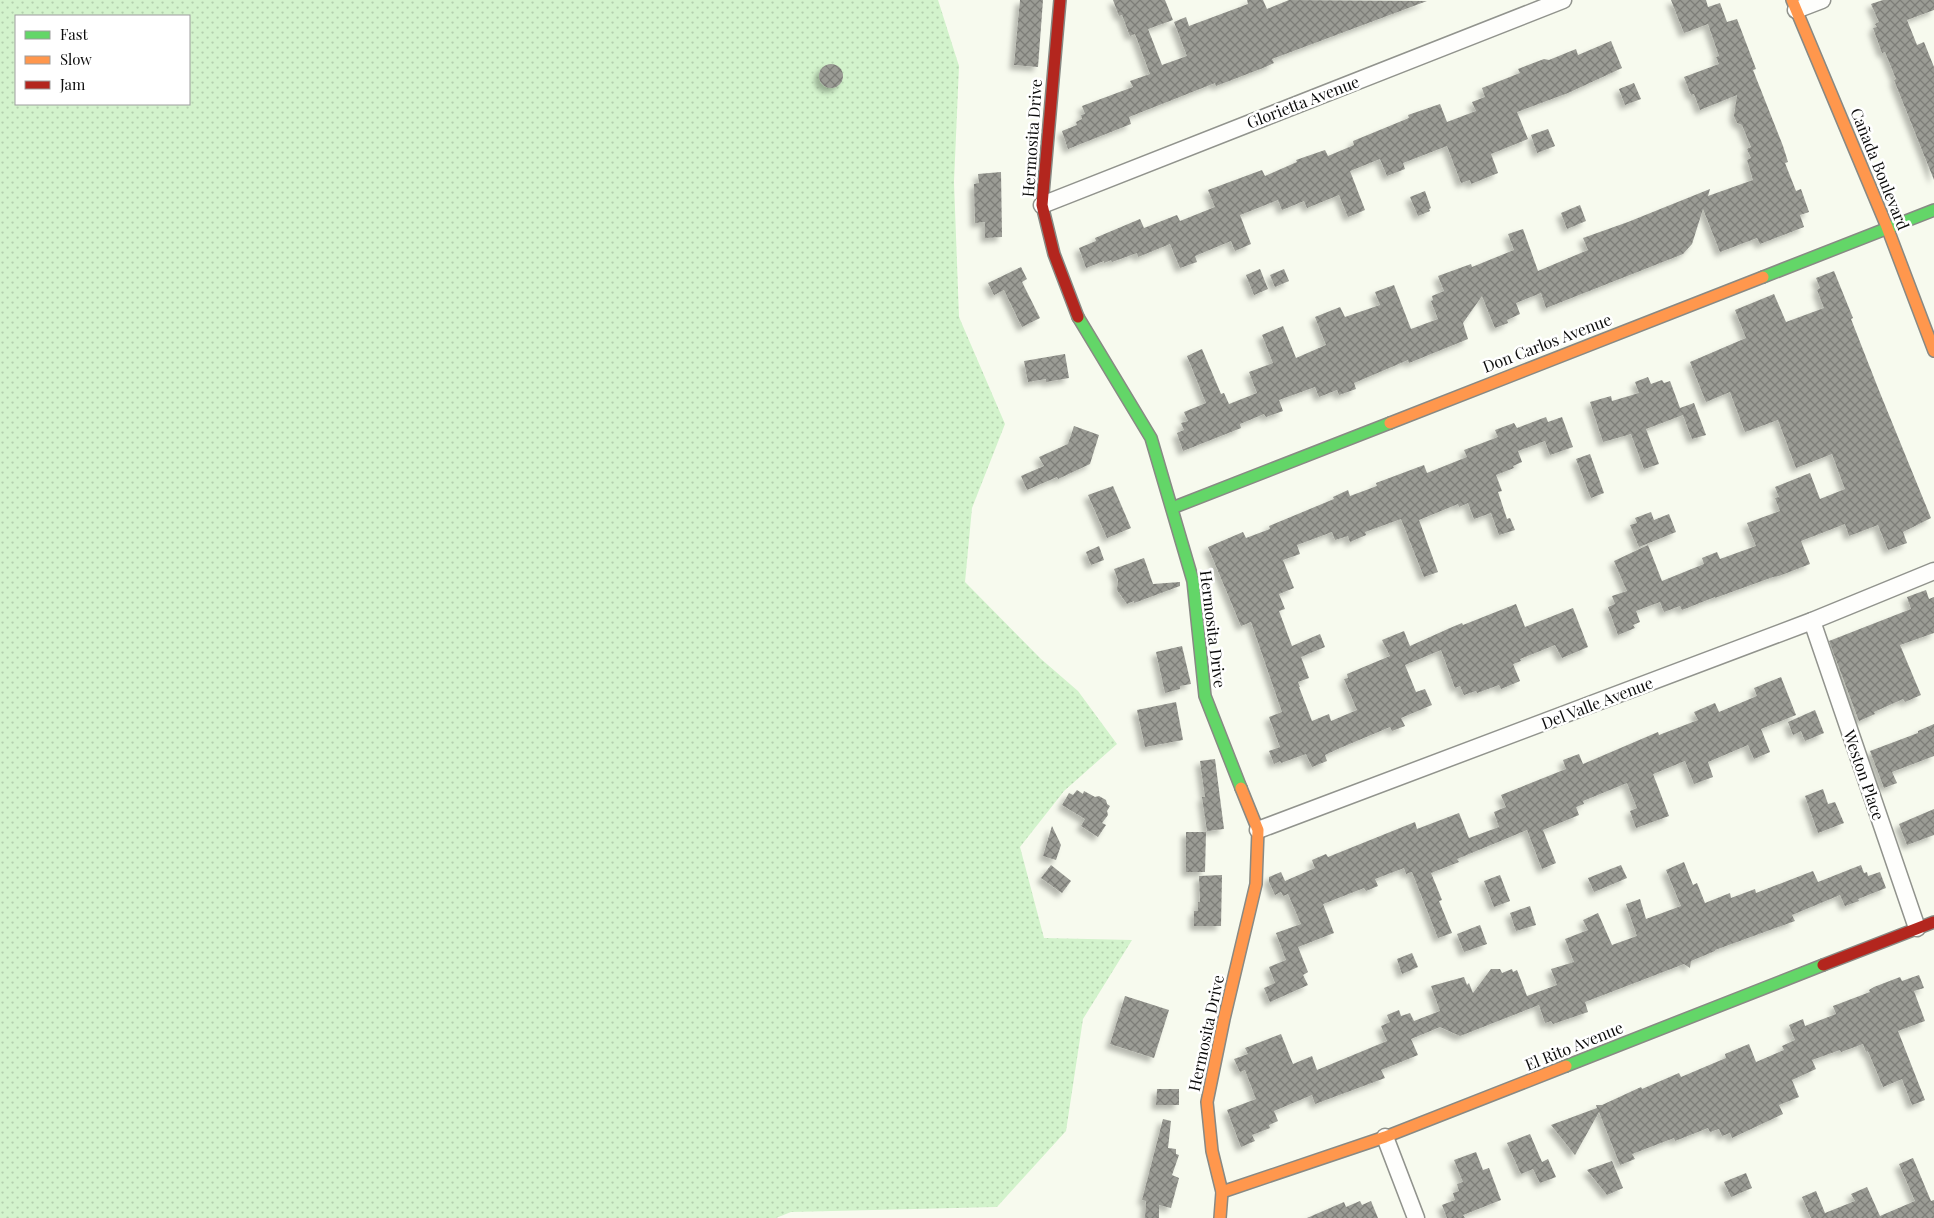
<svg xmlns="http://www.w3.org/2000/svg" width="1934" height="1218" font-family="'Playfair Display',serif">
<defs>
<pattern id="grass-dots" width="8" height="8" patternUnits="userSpaceOnUse" patternTransform="scale(1.25)"><rect width="8" height="8" fill="#d3f3cc"/><path d="M2 2h.1M6 6h.1" fill="none" stroke="#b4cfae" stroke-width="1.8" stroke-linecap="round"/></pattern>
<pattern id="building-cross-hatch" width="8" height="8" patternUnits="userSpaceOnUse" patternTransform="scale(1.25)"><rect width="8" height="8" fill="#9b9c95"/><path d="M0 0l8 8M0 8l8-8" fill="none" stroke="#7d7d78"/></pattern>
<filter id="shadow"><feDropShadow dx="-4.5" dy="4.5" stdDeviation="2.5" flood-color="#0004"/></filter>
</defs>
<rect width="100%" height="100%" fill="#f7faee"/>
<!-- grass -->
<path fill="url(#grass-dots)" fill-rule="evenodd" d="M0,0H938L959,66L954,182L959,317L1005,424L972,508L965,582L1041,659L1078,691L1117,744L1064,791L1020,847L1044,938L1132,940L1083,1019L1066,1131L997,1207L791,1212L776,1218H0ZM16,16H189V104H16Z"/>
<!-- building -->
<g fill="url(#building-cross-hatch)" filter="url(#shadow)">
<polygon points="1020,0 1043,0 1038,67 1014,65"/>
<polygon points="1113,0 1165,0 1173,20 1148,29 1162,65 1187,56 1174,22 1186,17 1189,26 1248,4 1247,0 1263,0 1267,9 1289,0 1427,1 1272,59 1274,63 1263,68 1216,86 1215,83 1129,117 1131,124 1068,149 1062,131 1077,125 1076,122 1082,119 1081,115 1085,114 1082,106 1133,87 1130,81 1150,74 1135,34 1130,36 1122,15 1119,16"/>
<polygon points="1671,0 1706,0 1708,7 1720,3 1727,22 1737,19 1756,69 1753,70 1783,146 1788,162 1785,163 1796,191 1801,189 1809,212 1800,215 1804,227 1760,244 1757,238 1720,252 1703,209 1692,244 1683,254 1678,256 1546,308 1541,293 1516,303 1520,314 1507,320 1508,323 1495,328 1482,296 1463,323 1468,339 1409,363 1408,360 1354,383 1356,389 1339,395 1337,390 1319,397 1315,387 1279,400 1283,411 1266,417 1264,414 1240,424 1241,428 1183,451 1177,433 1184,430 1181,423 1188,421 1184,412 1206,403 1187,356 1202,349 1221,394 1224,393 1229,404 1257,393 1249,372 1273,363 1262,335 1283,326 1296,358 1326,345 1315,317 1340,307 1345,317 1380,305 1375,292 1394,285 1411,329 1438,319 1431,301 1433,300 1432,296 1444,291 1438,276 1471,264 1472,267 1514,250 1508,234 1523,229 1538,271 1588,250 1583,238 1628,222 1710,189 1708,196 1753,180 1747,160 1751,158 1747,149 1751,147 1742,125 1737,123 1734,116 1737,95 1700,110 1694,94 1691,95 1684,77 1719,64 1716,57 1719,56 1708,24 1684,33"/>
<polygon points="1883,0 1934,0 1934,10 1907,20 1917,45 1924,42 1934,67 1934,180 1894,80 1896,79 1885,52 1882,53 1873,28 1877,27 1875,24 1879,22 1871,4"/>
<polygon points="1611,41 1622,68 1568,93 1517,112 1528,139 1491,154 1498,173 1471,184 1470,180 1461,183 1447,146 1403,163 1405,169 1387,176 1380,159 1350,171 1365,210 1348,217 1339,195 1307,208 1304,201 1282,210 1278,200 1240,215 1251,244 1235,251 1231,241 1195,256 1197,262 1180,268 1170,244 1138,257 1137,253 1112,262 1111,260 1104,263 1104,261 1086,268 1079,248 1096,241 1095,238 1140,219 1144,228 1177,215 1180,221 1215,207 1208,190 1262,170 1265,176 1297,162 1296,160 1325,150 1328,156 1354,145 1353,141 1409,118 1408,115 1440,104 1447,122 1476,111 1472,102 1485,97 1482,88 1520,73 1518,69 1544,59 1549,60 1576,49 1578,55"/>
<circle cx="831" cy="76" r="12"/>
<polygon points="1634,83 1641,99 1625,105 1619,89"/>
<polygon points="1548,129 1555,146 1537,153 1531,135"/>
<polygon points="1001,172 1002,237 985,238 985,222 975,223 974,184 979,183 978,174"/>
<polygon points="1425,191 1431,208 1429,209 1430,211 1418,216 1410,197"/>
<polygon points="1580,205 1586,221 1567,229 1561,213"/>
<polygon points="1021,267 1027,279 1022,282 1040,318 1022,327 1004,290 994,295 988,283"/>
<polygon points="1260,269 1268,289 1254,295 1246,275"/>
<polygon points="1284,269 1289,281 1275,287 1270,275"/>
<polygon points="1834,271 1853,318 1851,319 1878,388 1931,518 1903,532 1907,543 1888,550 1878,525 1849,536 1845,524 1801,541 1810,564 1779,576 1773,577 1715,598 1715,597 1682,610 1680,606 1664,612 1660,602 1636,611 1640,622 1633,625 1635,628 1618,635 1608,607 1615,604 1612,596 1627,591 1614,561 1648,545 1662,581 1704,564 1702,558 1717,552 1720,559 1756,546 1747,523 1780,511 1775,498 1779,497 1775,487 1810,473 1820,499 1845,489 1832,454 1796,468 1778,420 1745,432 1730,392 1706,402 1690,362 1746,338 1735,310 1774,294 1786,322 1824,308 1817,290 1820,288 1816,278"/>
<polygon points="1065,354 1069,378 1046,382 1046,379 1028,382 1024,361"/>
<polygon points="1648,377 1651,384 1662,380 1664,383 1670,381 1680,408 1694,403 1706,435 1692,439 1683,415 1646,429 1659,464 1644,469 1631,434 1603,442 1590,402 1611,396 1612,401 1639,393 1635,382"/>
<polygon points="1546,417 1548,422 1562,417 1573,447 1550,455 1545,441 1518,451 1522,462 1513,466 1514,468 1496,475 1502,491 1498,492 1507,519 1510,518 1515,530 1499,535 1491,513 1474,519 1468,503 1459,507 1458,504 1419,520 1438,572 1424,577 1401,519 1365,532 1366,535 1350,542 1348,536 1335,540 1332,532 1297,545 1300,554 1283,560 1294,588 1279,594 1285,609 1279,611 1292,646 1320,634 1325,647 1301,657 1309,678 1298,682 1300,687 1299,687 1312,721 1329,714 1331,721 1357,710 1344,679 1348,678 1347,674 1390,656 1382,640 1404,631 1410,646 1450,628 1462,623 1463,625 1516,604 1525,627 1573,608 1588,647 1562,658 1555,645 1520,659 1521,661 1513,664 1520,681 1501,689 1499,685 1477,693 1476,691 1464,695 1460,686 1455,688 1441,650 1405,665 1416,692 1425,689 1432,705 1401,718 1405,726 1392,731 1390,727 1340,748 1325,755 1327,761 1312,767 1306,754 1281,763 1280,761 1274,764 1269,751 1280,747 1269,717 1282,712 1251,622 1241,626 1208,547 1243,532 1246,538 1270,529 1269,526 1334,499 1333,497 1348,490 1350,496 1377,486 1376,483 1424,465 1427,473 1467,457 1464,450 1498,437 1495,430 1514,423 1517,428"/>
<polygon points="1074,426 1099,435 1090,464 1058,479 1057,477 1027,490 1021,476 1044,466 1039,457 1068,444"/>
<polygon points="1590,454 1604,493 1591,498 1576,459"/>
<polygon points="1113,486 1131,528 1107,538 1088,495"/>
<polygon points="1651,512 1654,520 1669,514 1676,532 1639,547 1630,525 1637,523 1635,518"/>
<polygon points="1099,546 1104,560 1091,565 1086,552"/>
<polygon points="1144,558 1153,584 1180,582 1180,586 1134,603 1134,601 1127,604 1117,590 1118,580 1114,569"/>
<polygon points="1926,590 1929,599 1934,597 1934,633 1900,645 1921,695 1905,702 1903,699 1874,712 1875,714 1859,721 1829,641 1911,609 1907,597"/>
<polygon points="1182,646 1191,684 1180,686 1180,689 1165,693 1156,652"/>
<polygon points="1781,677 1796,715 1761,729 1770,752 1754,759 1748,745 1708,762 1713,777 1694,784 1685,761 1653,774 1669,816 1636,828 1630,811 1637,808 1627,783 1583,801 1584,804 1576,807 1579,815 1543,830 1556,863 1542,869 1527,830 1457,859 1459,862 1431,873 1442,900 1439,901 1452,933 1438,938 1412,872 1406,874 1404,868 1375,879 1378,886 1366,891 1364,888 1323,904 1334,933 1298,947 1308,972 1303,975 1308,985 1270,1002 1264,988 1275,983 1269,967 1286,960 1276,933 1301,924 1288,894 1283,896 1281,892 1275,895 1269,882 1269,877 1281,872 1285,881 1315,868 1312,860 1326,854 1328,857 1415,822 1417,829 1459,813 1469,838 1499,827 1494,812 1506,807 1501,795 1566,769 1563,760 1579,754 1583,764 1658,732 1659,735 1698,720 1694,712 1715,703 1719,712 1757,696 1754,688"/>
<polygon points="1176,702 1183,740 1145,747 1137,710"/>
<polygon points="1815,710 1824,733 1805,741 1801,731 1793,735 1788,722"/>
<polygon points="1934,724 1934,756 1892,772 1897,783 1884,788 1870,751 1918,733 1918,731"/>
<polygon points="1215,759 1224,829 1207,831 1202,797 1205,797 1200,761"/>
<polygon points="1823,789 1828,804 1835,802 1844,823 1818,833 1805,796"/>
<polygon points="1077,790 1083,794 1084,791 1095,797 1099,796 1106,800 1107,804 1110,806 1107,811 1108,815 1102,823 1106,825 1098,837 1081,826 1085,819 1062,805 1069,793 1073,795"/>
<polygon points="1934,809 1934,835 1907,845 1899,824"/>
<polygon points="1052,826 1061,845 1056,860 1043,856"/>
<polygon points="1186,832 1206,832 1205,872 1186,872"/>
<polygon points="1684,862 1693,885 1697,883 1705,903 1730,893 1731,898 1755,889 1756,893 1813,871 1818,882 1861,865 1864,873 1867,872 1868,876 1880,872 1886,888 1858,899 1859,901 1845,906 1840,895 1792,915 1795,921 1715,950 1715,951 1691,961 1690,968 1684,964 1585,1002 1588,1012 1553,1024 1551,1021 1545,1023 1539,1005 1460,1036 1440,1027 1411,1039 1418,1055 1381,1070 1385,1078 1315,1104 1312,1095 1274,1111 1278,1121 1269,1125 1270,1128 1252,1135 1255,1141 1241,1147 1227,1110 1256,1099 1245,1070 1240,1072 1234,1059 1248,1054 1245,1048 1281,1034 1293,1064 1312,1056 1317,1070 1387,1041 1381,1026 1390,1022 1387,1015 1399,1010 1401,1016 1410,1013 1414,1021 1440,1011 1431,986 1464,977 1467,985 1469,983 1473,993 1491,969 1500,969 1502,973 1512,969 1513,972 1517,970 1527,996 1557,985 1551,969 1574,962 1565,939 1588,930 1583,920 1598,913 1612,945 1637,936 1626,904 1640,899 1646,919 1681,906 1666,870"/>
<polygon points="1051,865 1071,881 1062,893 1041,878"/>
<polygon points="1621,865 1627,878 1594,892 1588,878"/>
<polygon points="1222,875 1221,926 1194,926 1194,911 1198,911 1198,902 1200,902 1199,876"/>
<polygon points="1500,875 1510,901 1494,907 1484,881"/>
<polygon points="1530,906 1536,925 1516,931 1510,913"/>
<polygon points="1480,925 1487,944 1464,952 1457,934"/>
<polygon points="1412,953 1418,967 1402,974 1397,959"/>
<polygon points="1919,975 1924,988 1914,991 1925,1021 1898,1031 1925,1100 1912,1105 1902,1079 1883,1087 1868,1051 1866,1052 1863,1044 1841,1052 1840,1050 1812,1060 1816,1069 1792,1080 1799,1097 1779,1105 1783,1114 1732,1138 1730,1133 1722,1136 1719,1129 1710,1132 1708,1128 1675,1141 1674,1138 1632,1154 1635,1159 1620,1165 1599,1112 1575,1155 1551,1125 1597,1108 1596,1105 1602,1105 1641,1087 1642,1089 1679,1073 1681,1077 1726,1058 1725,1054 1749,1044 1756,1062 1784,1050 1782,1046 1795,1040 1789,1025 1803,1019 1805,1026 1836,1014 1833,1006 1870,992 1869,990 1874,987 1900,977 1902,981"/>
<polygon points="1125,996 1169,1010 1154,1058 1110,1044"/>
<polygon points="1157,1089 1179,1089 1179,1105 1156,1105"/>
<polygon points="1163,1119 1171,1121 1168,1148 1176,1149 1176,1154 1179,1155 1172,1175 1179,1178 1171,1208 1159,1205 1159,1218 1145,1218 1146,1201 1142,1200"/>
<polygon points="1530,1134 1542,1162 1548,1159 1556,1177 1540,1183 1533,1169 1521,1174 1507,1143"/>
<polygon points="1476,1152 1483,1170 1489,1168 1501,1200 1463,1215 1465,1218 1447,1218 1442,1205 1455,1200 1453,1193 1459,1191 1457,1184 1463,1182 1454,1160"/>
<polygon points="1913,1158 1931,1201 1934,1200 1934,1218 1811,1218 1802,1197 1816,1191 1825,1213 1855,1201 1851,1194 1867,1187 1880,1216 1915,1201 1899,1164"/>
<polygon points="1612,1161 1623,1188 1607,1195 1587,1170"/>
<polygon points="1746,1173 1752,1188 1731,1197 1724,1182"/>
<polygon points="1360,1201 1362,1205 1371,1201 1378,1218 1307,1218 1344,1202 1346,1207"/>
</g>
<g fill="none" stroke-linecap="round" stroke-linejoin="round">
<defs>
<g id="street">
<polyline points="1796,10 1822,0"/>
<polyline points="1042,205 1563,0"/>
<polyline points="1812,621 1917,928"/>
<polyline points="1258,830 1812,621 1934,571"/>
<polyline points="1385,1137 1416,1218"/>
</g>
<g id="fast">
<polyline points="1763,277 1934,210"/>
<polyline points="1078,317 1151,438 1193,581 1205,696 1241,788"/>
<polyline points="1172,508 1390,423"/>
<polyline points="1566,1066 1823,965"/>
</g>
<g id="slow">
<polyline points="1792,0 1887,227 1934,351"/>
<polyline points="1390,423 1763,277"/>
<polyline points="1222,1192 1385,1137 1566,1066"/>
<polyline points="1220,1218 1222,1192 1212,1151 1207,1102 1224,1019 1256,884 1258,830 1241,788"/>
</g>
<g id="jam">
<polyline points="1060,0 1042,205 1054,254 1078,317"/>
<polyline points="1823,965 1934,922"/>
</g>
</defs>
<!-- street casing -->
<use href="#street" stroke="#91938d" stroke-width="19"/>
<!-- fast casing -->
<use href="#fast" stroke="#888984" stroke-width="14"/>
<!-- slow casing -->
<use href="#slow" stroke="#888984" stroke-width="14"/>
<!-- jam casing -->
<use href="#jam" stroke="#888984" stroke-width="14"/>
<!-- street -->
<use href="#street" stroke="#fefefc" stroke-width="16"/>
<!-- fast -->
<use href="#fast" stroke="#63d668" stroke-width="11"/>
<!-- slow -->
<use href="#slow" stroke="#ff974d" stroke-width="11"/>
<!-- jam -->
<use href="#jam" stroke="#b3261e" stroke-width="11"/>
</g>
<g text-anchor="middle" stroke-width="5" stroke-linejoin="round" paint-order="stroke">
<!-- street labels -->
<g font-size="16" fill="#0b0b0b" stroke="#fff">
<text transform="translate(1303 102) rotate(-21)" y="6">Glorietta Avenue</text>
<text transform="translate(1032 138) rotate(-86)" y="6">Hermosita Drive</text>
<text transform="translate(1880 169) rotate(68)" y="6">Cañada Boulevard</text>
<text transform="translate(1547 343) rotate(-21)" y="6">Don Carlos Avenue</text>
<text transform="translate(1213 629) rotate(83)" y="6">Hermosita Drive</text>
<text transform="translate(1597 703) rotate(-21)" y="6">Del Valle Avenue</text>
<text transform="translate(1864 775) rotate(71)" y="6">Weston Place</text>
<text transform="translate(1206 1033) rotate(-78)" y="6">Hermosita Drive</text>
<text transform="translate(1574 1046) rotate(-22)" y="6">El Rito Avenue</text>
</g>
</g>
<!-- legend -->
<rect x="15" y="15" width="175" height="90" fill="#ffffff" stroke="#9d9d9d"/>
<rect x="25" y="31" width="25" height="8" fill="#63d668" stroke="#9d9d9d"/>
<text x="60" y="40" font-size="15" fill="#0b0b0b">Fast</text>
<rect x="25" y="56" width="25" height="8" fill="#ff974d" stroke="#9d9d9d"/>
<text x="60" y="65" font-size="15" fill="#0b0b0b">Slow</text>
<rect x="25" y="81" width="25" height="8" fill="#b3261e" stroke="#9d9d9d"/>
<text x="60" y="90" font-size="15" fill="#0b0b0b">Jam</text>
</svg>
